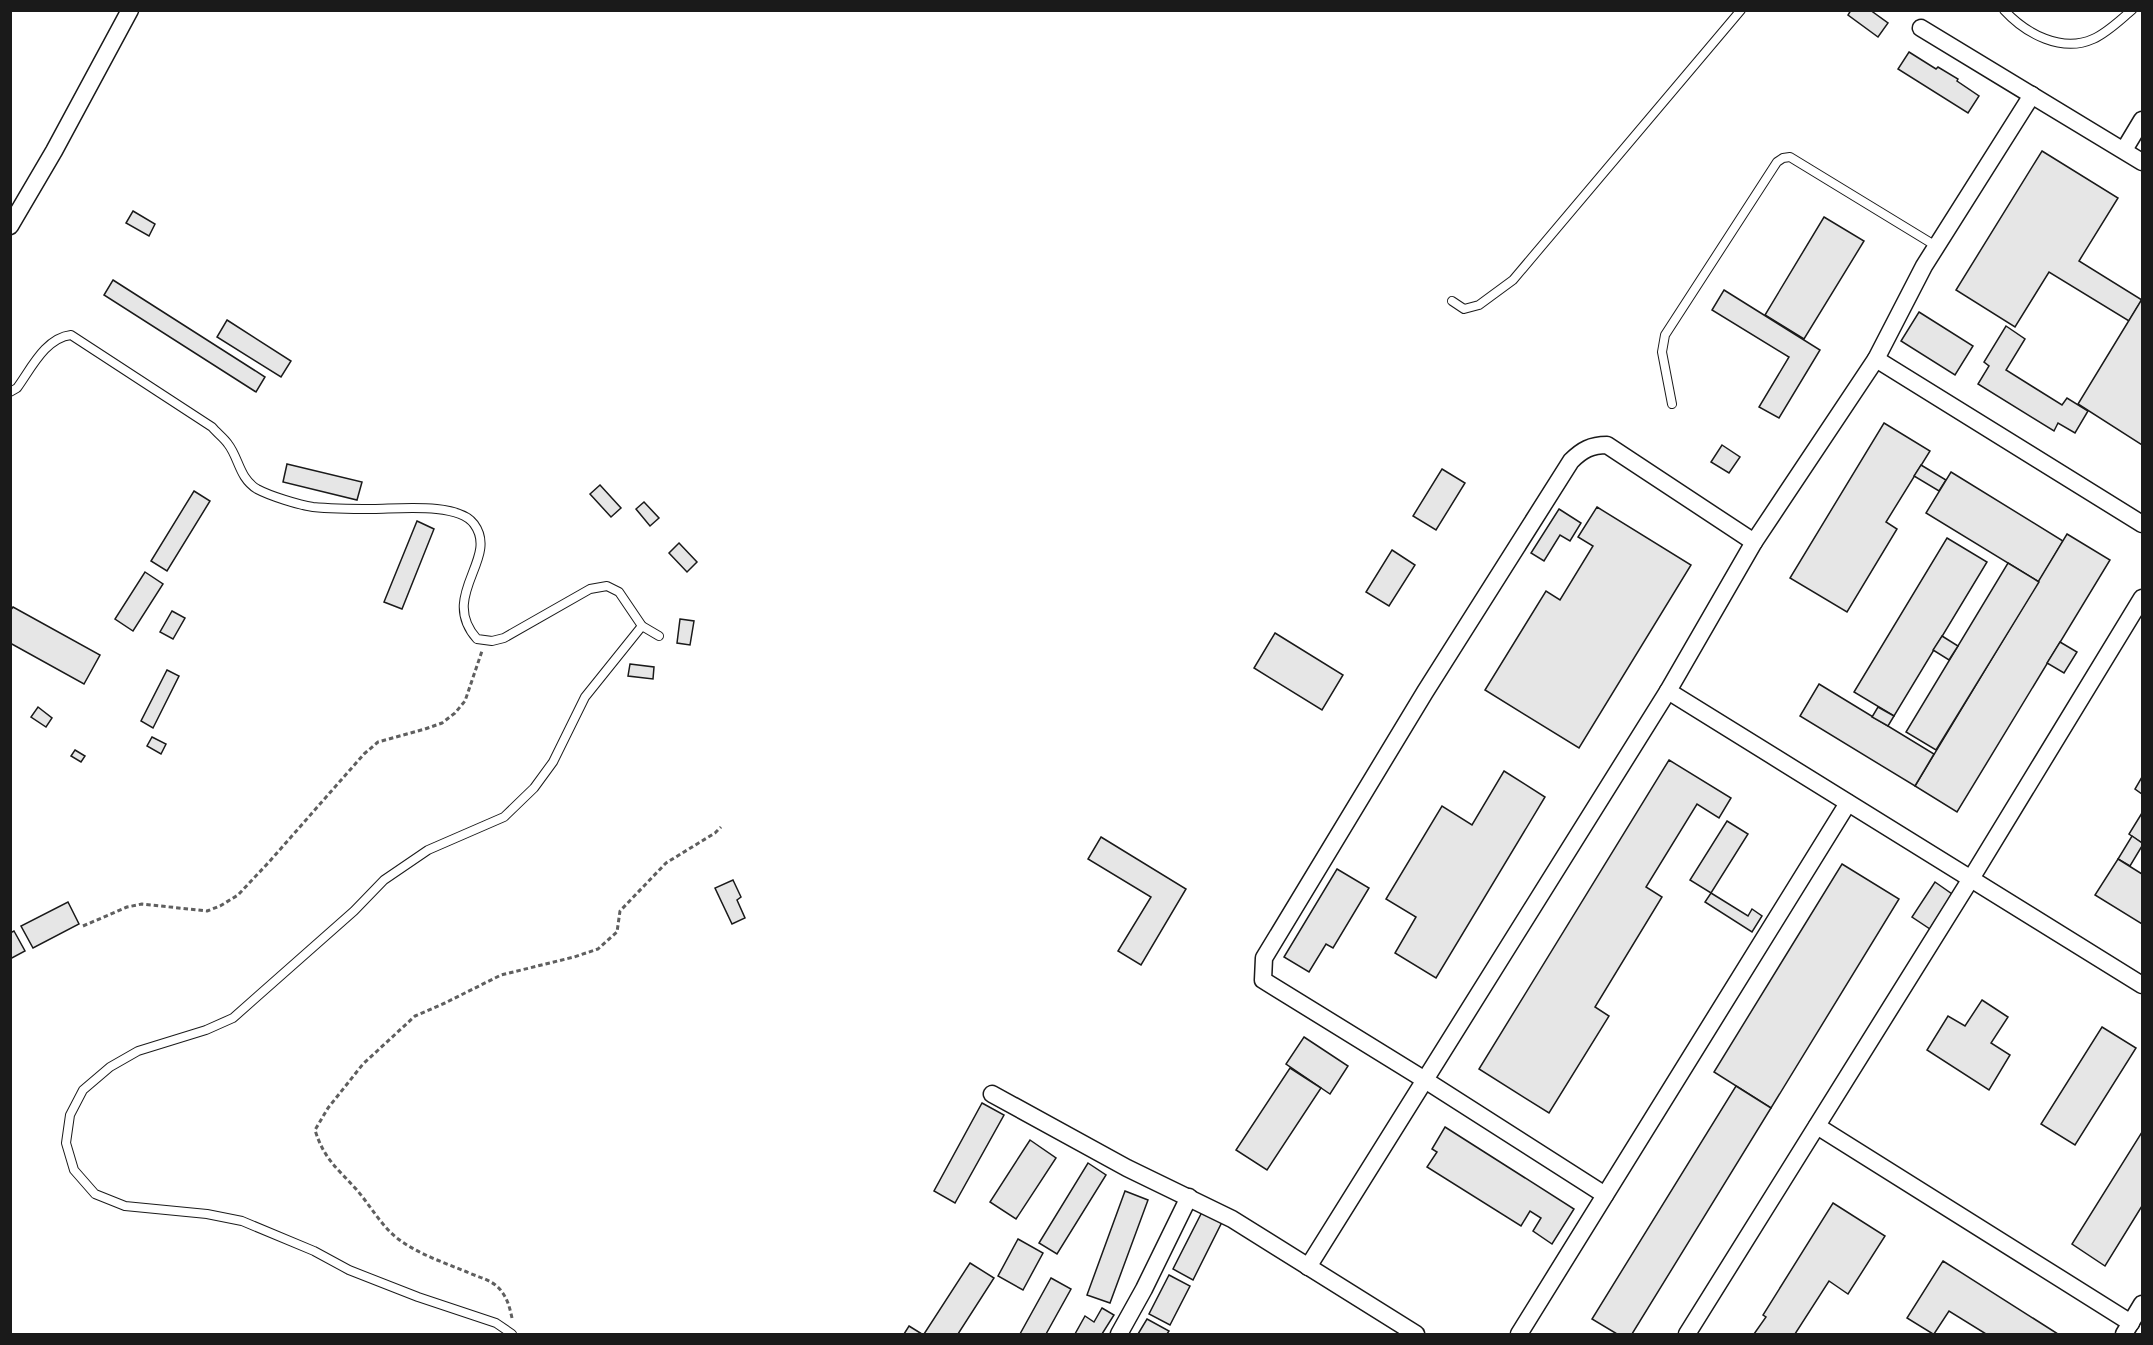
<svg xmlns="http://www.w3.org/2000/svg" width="2153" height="1345" font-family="'Source Sans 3',sans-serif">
<rect width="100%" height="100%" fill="#fff"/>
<!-- building -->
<g fill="#e6e6e6" stroke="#1a1a1a" stroke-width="1.5">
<polygon points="1851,10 1870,10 1888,23 1878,37 1848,15"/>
<polygon points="1909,52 1936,69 1938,67 1958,79 1957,81 1979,96 1968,113 1898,69"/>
<polygon points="2042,151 2118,198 2079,261 2142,300 2129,321 2049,272 2015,327 1956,290"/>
<polygon points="133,211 155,224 149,236 126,223"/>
<polygon points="1824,217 1864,241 1804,339 1765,315"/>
<polygon points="113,280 265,377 256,392 104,295"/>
<polygon points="1724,290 1820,350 1779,418 1759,407 1789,357 1712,310"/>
<polygon points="2142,299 2142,445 2078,404"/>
<polygon points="1919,312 1973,346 1955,375 1901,341"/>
<polygon points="227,320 291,361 281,377 217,337"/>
<polygon points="2006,326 2025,339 2006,370 2062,405 2067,398 2088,411 2075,433 2058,423 2054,431 1978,384 1989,366 1984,362"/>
<polygon points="1884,423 1930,451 1886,522 1897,529 1847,612 1790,578"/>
<polygon points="1722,445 1740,457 1729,473 1711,462"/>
<polygon points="287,464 362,482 357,500 283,482"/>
<polygon points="1921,465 1946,480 1939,491 1914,476"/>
<polygon points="1442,469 1465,483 1436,530 1413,516"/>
<polygon points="1951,472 2063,541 2039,582 1926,513"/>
<polygon points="600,485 621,508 611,517 590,494"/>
<polygon points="194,491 210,501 167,571 151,561"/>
<polygon points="644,502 659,518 650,526 636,509"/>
<polygon points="1597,507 1691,565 1579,748 1485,690 1546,591 1560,600 1593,546 1578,537"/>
<polygon points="1559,509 1581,523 1570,541 1560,535 1544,561 1531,553"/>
<polygon points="417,521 434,529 402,609 384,602"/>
<polygon points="2067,534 2110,560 1957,812 1915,786"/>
<polygon points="1947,538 1987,562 1894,716 1854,692"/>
<polygon points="679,543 697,562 687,572 669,553"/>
<polygon points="1392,550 1415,565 1389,606 1366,592"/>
<polygon points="2008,563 2039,582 1936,750 1906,732"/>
<polygon points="145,572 163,584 133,631 115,619"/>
<polygon points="13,607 100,655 84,684 10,643 10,611"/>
<polygon points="172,611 185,618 173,639 160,632"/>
<polygon points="680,619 694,621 690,645 677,643"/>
<polygon points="1275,633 1343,675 1322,710 1254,668"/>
<polygon points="1942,636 1958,646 1949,660 1933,650"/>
<polygon points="2060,642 2077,652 2064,673 2047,663"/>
<polygon points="630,664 654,667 653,679 628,676"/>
<polygon points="167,670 179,676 153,728 141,721"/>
<polygon points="1819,684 1934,754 1915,786 1800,716"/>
<polygon points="38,707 52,718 46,727 31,717"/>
<polygon points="1878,707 1894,716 1888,726 1872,717"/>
<polygon points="152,737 166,744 161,754 147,746"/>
<polygon points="75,750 85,756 81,762 71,756"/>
<polygon points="1669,760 1731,798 1719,818 1697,804 1646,887 1662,897 1595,1007 1609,1016 1549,1113 1479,1069"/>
<polygon points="1504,771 1545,797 1436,978 1395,953 1416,917 1386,899 1442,806 1472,825"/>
<polygon points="2142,777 2142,794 2135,789"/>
<polygon points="2142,813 2142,843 2129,834"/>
<polygon points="1727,821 1748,834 1711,893 1690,880"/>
<polygon points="2132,836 2142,843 2142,846 2130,866 2118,859"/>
<polygon points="1101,837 1186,889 1141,965 1118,951 1151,897 1088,859"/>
<polygon points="2118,859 2142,874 2142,924 2095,895"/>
<polygon points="1842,864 1899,899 1771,1108 1714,1072"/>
<polygon points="1337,869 1369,888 1333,948 1326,944 1309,972 1284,957"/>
<polygon points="733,880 741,897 737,900 745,918 732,924 715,888"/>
<polygon points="1935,882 1952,894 1930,929 1912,917"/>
<polygon points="1711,893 1748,916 1752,909 1762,916 1752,932 1705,902"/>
<polygon points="68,902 79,924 33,948 21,926"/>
<polygon points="14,931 25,951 10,959 10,933"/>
<polygon points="1982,1000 2008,1017 1991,1043 2010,1055 1989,1090 1927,1050 1948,1016 1965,1026"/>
<polygon points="2102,1027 2136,1048 2075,1145 2041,1124"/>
<polygon points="1304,1037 1348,1066 1330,1094 1286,1064"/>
<polygon points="1290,1068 1321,1088 1267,1170 1236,1150"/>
<polygon points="1736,1086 1771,1108 1632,1334 1617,1334 1592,1319"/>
<polygon points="982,1103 1004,1115 955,1203 934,1191"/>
<polygon points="1445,1127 1574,1209 1552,1244 1533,1231 1541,1218 1530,1211 1521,1226 1427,1167 1437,1152 1432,1149"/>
<polygon points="2142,1132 2142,1206 2105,1266 2072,1244"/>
<polygon points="1030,1140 1056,1158 1016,1219 990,1202"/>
<polygon points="1088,1163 1106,1175 1057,1254 1039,1243"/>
<polygon points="1125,1191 1148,1200 1110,1303 1087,1295"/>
<polygon points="1833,1203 1885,1236 1848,1294 1829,1281 1795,1334 1754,1334 1766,1317 1763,1315"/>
<polygon points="1202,1212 1222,1222 1193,1280 1173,1269"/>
<polygon points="1018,1239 1043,1253 1023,1290 998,1276"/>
<polygon points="1943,1261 2058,1334 1986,1334 1949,1311 1934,1334 1933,1334 1907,1318"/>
<polygon points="970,1263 994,1278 958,1334 924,1334"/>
<polygon points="1169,1275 1190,1286 1170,1325 1149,1314"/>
<polygon points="1051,1278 1071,1289 1046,1334 1020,1334"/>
<polygon points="1102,1308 1114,1315 1102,1334 1075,1334 1085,1316 1094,1322"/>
<polygon points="1147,1319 1169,1331 1167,1334 1138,1334"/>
<polygon points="909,1326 922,1334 904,1334"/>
</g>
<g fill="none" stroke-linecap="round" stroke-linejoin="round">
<defs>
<g id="lane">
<path d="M2004,10C2026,34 2062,53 2093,39C2107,33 2120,20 2132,10"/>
<polyline points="1452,301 1464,309 1479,305 1513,280 1741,10"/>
<path d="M10,392L17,388C31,369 45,338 71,335L212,427C217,433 224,438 228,444C239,458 239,478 257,489C270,496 299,505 313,507C333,509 353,509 373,509C397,509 458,502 474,524C500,559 438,595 477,639L492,641L504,638L590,589L607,586L619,592L642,626L659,636"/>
<polyline points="1672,404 1662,352 1665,335 1777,162 1783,158 1790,157 1936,246"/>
<polyline points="512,1334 496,1323 418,1297 349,1270 314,1251 242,1221 207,1214 125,1206 95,1194 74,1170 66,1143 70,1115 83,1090 110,1067 138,1051 206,1030 233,1018 354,911 384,880 428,850 504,817 534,788 553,762 585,697 642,626"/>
</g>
<g id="street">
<polyline points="1921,28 2142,162"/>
<path d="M2032,95L1924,266L1876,359L1754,542L1668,691C1826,790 1985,886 2142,985"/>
<polyline points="2124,150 2142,120"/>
<polyline points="10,226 54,151 130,10"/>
<polyline points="1876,359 2142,524"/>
<polyline points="992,1094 1127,1168 1232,1219 1416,1334"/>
<polyline points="1817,1126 2131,1323"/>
<path d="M1605,1195L1425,1080L1263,980L1264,958L1425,692L1571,461C1582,450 1591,445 1607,445L1754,542"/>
<polyline points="1308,1267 1668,691"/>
<polyline points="1119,1334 1144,1289 1189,1197"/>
<polyline points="1519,1334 1848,803"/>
<polyline points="1687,1334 1972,877 2142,598"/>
<polyline points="2124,1334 2142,1304"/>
</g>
</defs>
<!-- lane casing -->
<use href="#lane" stroke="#1a1a1a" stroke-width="10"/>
<!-- street casing -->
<use href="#street" stroke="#1a1a1a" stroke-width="19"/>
<!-- path -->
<g stroke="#5f5f5f" stroke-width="3" stroke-dasharray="4.5 3" stroke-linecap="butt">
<polyline points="83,926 127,907 142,904 207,911 220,906 238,895 269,862 364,754 378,742 425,729 442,723 455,713 465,701 482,651"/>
<path d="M512,1318C510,1309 508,1300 502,1292C494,1280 480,1278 467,1272C445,1263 421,1255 401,1241C382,1228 371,1206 356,1189C337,1168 324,1159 315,1130L328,1108L363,1064L415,1016L445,1003L501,975L574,957L598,949L617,932L620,911L666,863L715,833L721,827"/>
</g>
<!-- lane -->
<use href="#lane" stroke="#fff" stroke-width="8"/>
<!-- street -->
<use href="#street" stroke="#fff" stroke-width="16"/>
</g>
<!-- border -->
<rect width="2153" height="1345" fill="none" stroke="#1a1a1a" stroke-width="24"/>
</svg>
